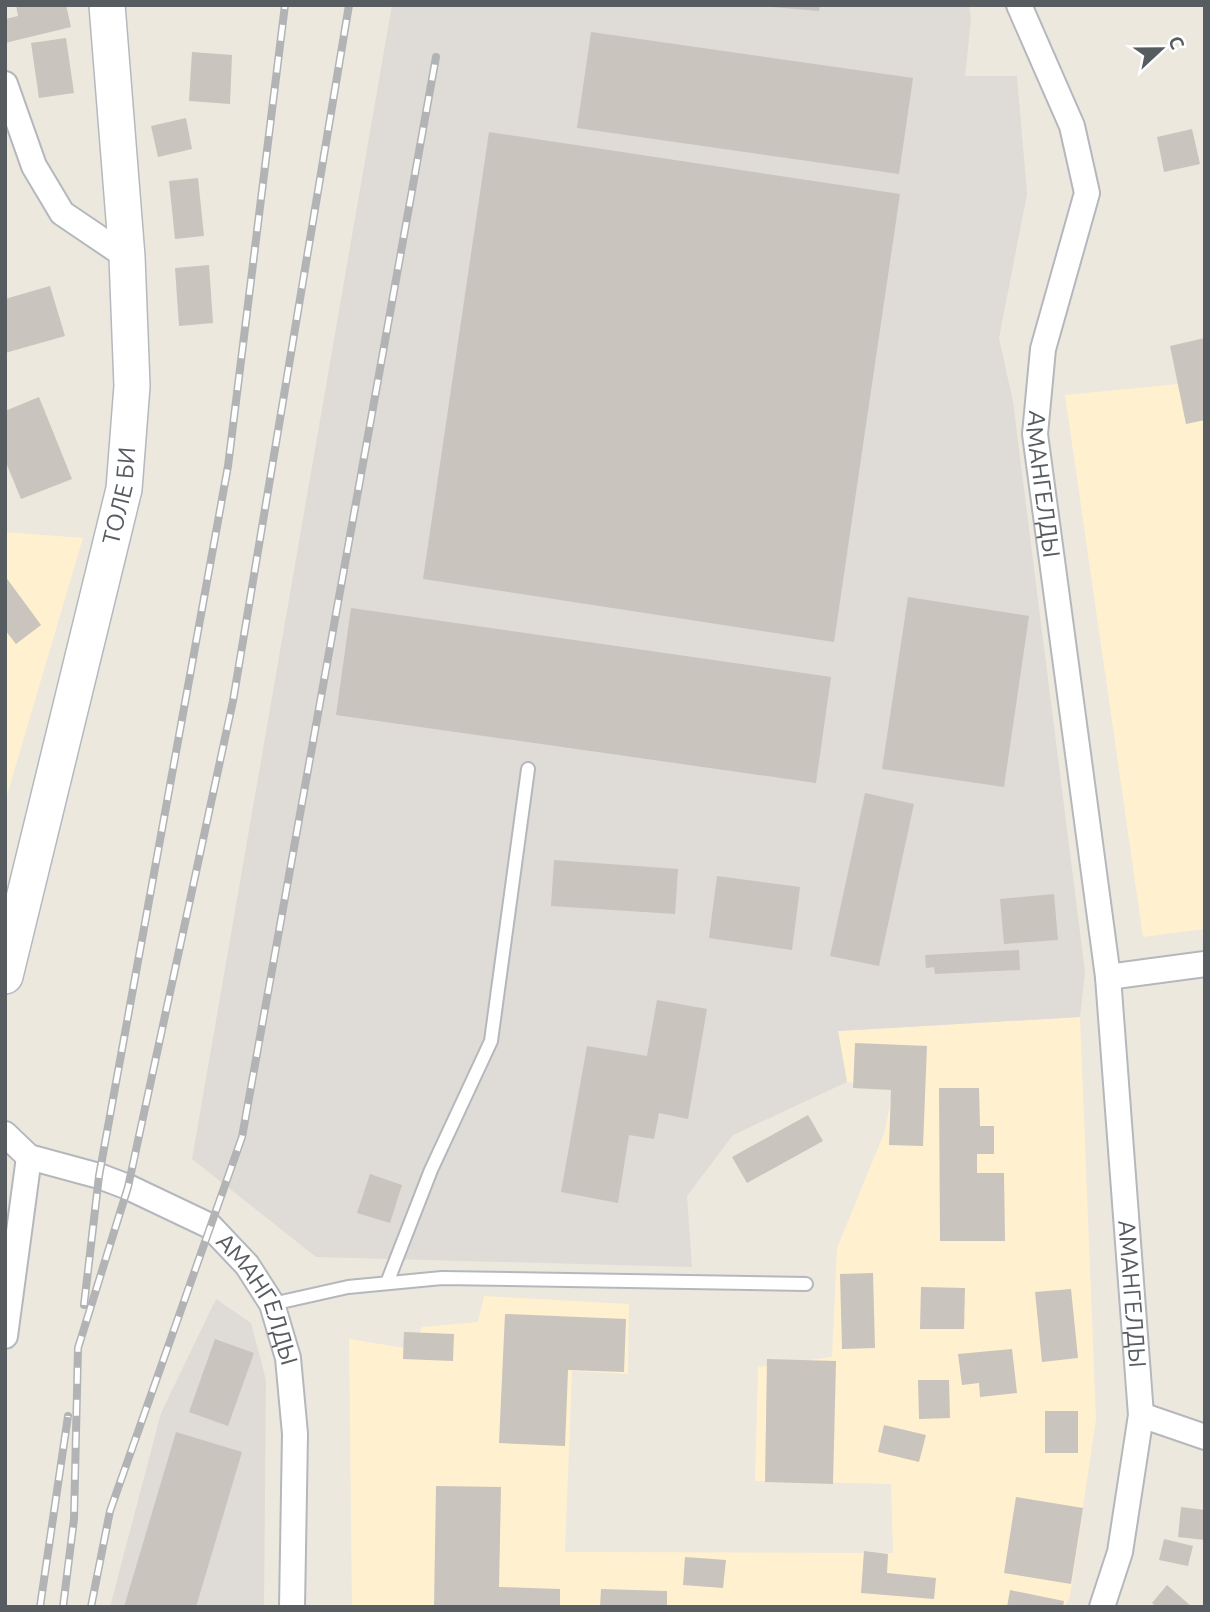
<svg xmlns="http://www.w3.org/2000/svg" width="1210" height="1612" font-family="Ubuntu,sans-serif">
<rect width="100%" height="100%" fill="#ece8de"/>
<!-- commercial -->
<g fill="#fff0d0">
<polygon points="1205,356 1205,929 1143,937 1065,395 1198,382"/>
<polygon points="5,532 83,538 5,802"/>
<polygon points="1080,1017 1096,1419 1070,1597 1064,1607 352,1607 349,1339 411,1349 422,1327 478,1322 484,1296 629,1304 628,1374 572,1371 565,1552 893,1553 891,1484 755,1481 758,1367 832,1357 837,1248 885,1131 893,1088 847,1082 838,1031"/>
</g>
<!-- industrial -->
<g fill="#dfdbd6">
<polygon points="392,5 969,5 971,20 965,76 1017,76 1027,194 999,338 1013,402 1085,972 1080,1017 838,1031 847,1082 733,1135 687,1196 692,1267 316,1257 192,1159"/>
<polygon points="216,1299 251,1323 266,1380 264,1607 110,1607 161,1413"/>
</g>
<!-- building -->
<g fill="#c9c4bd">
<polygon points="16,5 66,5 71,27 5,43 5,19 18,16"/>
<polygon points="772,5 820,5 819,11 772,7"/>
<polygon points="591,32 913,78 899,174 577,128"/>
<polygon points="66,38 74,93 39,98 31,43"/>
<polygon points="192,52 232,55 230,104 189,101"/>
<polygon points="186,118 192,149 158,157 151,126"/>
<polygon points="1192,129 1200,164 1164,172 1157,137"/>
<polygon points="489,132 900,194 834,642 423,579"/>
<polygon points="198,178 204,236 175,239 169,181"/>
<polygon points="209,265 213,323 179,326 175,268"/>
<polygon points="50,286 65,336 5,353 5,299"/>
<polygon points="1205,338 1205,420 1186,424 1170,346"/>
<polygon points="39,397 72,479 21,499 5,460 5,411"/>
<polygon points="5,576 41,625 16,644 5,630"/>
<polygon points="908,597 1029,616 1004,787 882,769"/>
<polygon points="351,608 831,677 816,783 336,715"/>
<polygon points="865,793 914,804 879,966 830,956"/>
<polygon points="554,860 678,869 675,914 551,906"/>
<polygon points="717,876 800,887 792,950 709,938"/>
<polygon points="1054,894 1058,940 1004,944 1000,899"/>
<polygon points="1019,950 1020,970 935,974 934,967 926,968 925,955"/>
<polygon points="657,1000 707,1009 688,1119 659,1113 654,1139 629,1135 618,1203 561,1192 587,1046 647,1056"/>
<polygon points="855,1043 927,1046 923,1146 889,1145 891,1090 853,1088"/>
<polygon points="939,1088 979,1088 980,1126 994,1126 994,1154 977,1154 977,1173 1004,1173 1005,1241 940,1241"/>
<polygon points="808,1115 823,1141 747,1183 732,1157"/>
<polygon points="370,1174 402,1185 390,1223 357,1213"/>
<polygon points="873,1273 875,1348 842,1349 840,1274"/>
<polygon points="921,1287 965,1288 964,1329 920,1329"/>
<polygon points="1071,1289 1078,1358 1042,1362 1035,1292"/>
<polygon points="505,1314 626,1319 624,1372 568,1370 565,1446 499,1443"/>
<polygon points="404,1332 454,1334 453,1361 403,1359"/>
<polygon points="215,1339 254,1353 228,1426 189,1412"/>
<polygon points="1012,1349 1017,1393 980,1397 979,1383 962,1385 958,1354"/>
<polygon points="767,1359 836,1361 833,1484 765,1482"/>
<polygon points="918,1380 949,1380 950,1418 919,1419"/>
<rect x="1045" y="1411" width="33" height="42"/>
<polygon points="884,1425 926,1435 919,1462 878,1452"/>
<polygon points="176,1432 242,1452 196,1607 124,1607"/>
<polygon points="436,1486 501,1487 499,1587 560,1589 560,1607 434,1607"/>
<polygon points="1016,1497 1083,1508 1071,1584 1004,1573"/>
<polygon points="1181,1507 1205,1510 1205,1540 1178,1537"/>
<polygon points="1164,1539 1193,1546 1188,1566 1159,1560"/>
<polygon points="864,1551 888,1554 887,1573 936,1578 934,1599 861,1593"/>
<polygon points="685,1557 726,1560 723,1588 683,1585"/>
<polygon points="1167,1585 1192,1607 1156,1607 1152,1603"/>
<polygon points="601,1589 667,1591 667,1607 600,1607"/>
<polygon points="1010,1590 1064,1601 1063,1607 1007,1607"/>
</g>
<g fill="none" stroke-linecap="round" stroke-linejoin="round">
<defs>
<g id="service">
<polyline points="387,1283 431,1170 491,1041 528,769"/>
<polyline points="272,1304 348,1287 442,1278 806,1284"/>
</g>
<g id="minor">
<path id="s1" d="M1019,5L1072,126L1087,193L1043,349L1035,434L1108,977L1141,1415L1120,1552L1102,1607"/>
<polyline points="5,84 34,166 62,213 127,257"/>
<polyline points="1108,977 1205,964"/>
<path id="s2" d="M5,1134L29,1157L99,1176L128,1187L210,1226L247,1265L272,1304L288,1358L295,1434L292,1607"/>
<polyline points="5,1336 29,1157"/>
<polyline points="1141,1415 1205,1437"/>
</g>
<g id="secondary">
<path id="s3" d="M5,976L124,489L132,386L127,257L107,5"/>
</g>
</defs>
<!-- service casing -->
<use href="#service" stroke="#b4b8bd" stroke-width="16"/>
<!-- minor casing -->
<use href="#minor" stroke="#b4b8bd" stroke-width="28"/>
<!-- secondary casing -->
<use href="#secondary" stroke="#b4b9bf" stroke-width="38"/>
<!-- service -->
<use href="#service" stroke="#fff" stroke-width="12"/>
<!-- minor -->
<use href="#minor" stroke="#fff" stroke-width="24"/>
<!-- secondary -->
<use href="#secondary" stroke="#fff" stroke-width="35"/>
<defs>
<g id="rail">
<polyline points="84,1305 99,1176 228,466 285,5"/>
<polyline points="40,1607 68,1416"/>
<polyline points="63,1607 74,1519 78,1348 128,1187 233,701 349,5"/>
<polyline points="91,1607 110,1511 242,1137 436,57"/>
</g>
</defs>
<!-- rail casing -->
<use href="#rail" stroke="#b2b3b4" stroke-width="8"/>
<!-- rail -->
<use href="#rail" stroke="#fff" stroke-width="5" stroke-dasharray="16" stroke-linecap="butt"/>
</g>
<g text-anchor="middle" stroke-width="5" stroke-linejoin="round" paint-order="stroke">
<!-- street labels -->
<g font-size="24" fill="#575c61" stroke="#fff">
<text dy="8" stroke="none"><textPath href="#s1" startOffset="499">АМАНГЕЛДЫ</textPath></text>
<text dy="8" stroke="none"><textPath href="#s3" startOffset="494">ТОЛЕ БИ</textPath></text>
<text dy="8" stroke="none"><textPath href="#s1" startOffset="1314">АМАНГЕЛДЫ</textPath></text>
<text dy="8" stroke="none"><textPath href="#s2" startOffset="317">АМАНГЕЛДЫ</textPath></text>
</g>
</g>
<!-- border -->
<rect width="1210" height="1612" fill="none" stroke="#575c61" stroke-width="14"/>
<!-- north arrow -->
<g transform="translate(1161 49) rotate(68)" stroke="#ffffff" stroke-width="5" paint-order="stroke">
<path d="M0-5L12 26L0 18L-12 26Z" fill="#575c61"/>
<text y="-10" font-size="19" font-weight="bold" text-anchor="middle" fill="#575c61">С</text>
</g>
</svg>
